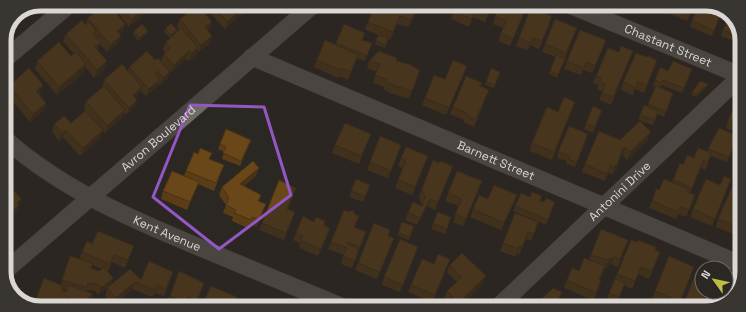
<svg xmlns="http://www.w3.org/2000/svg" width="746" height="312" font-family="'Space Grotesk',sans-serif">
<rect width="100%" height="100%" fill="#2b2723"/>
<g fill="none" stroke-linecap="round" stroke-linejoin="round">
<defs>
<g id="minor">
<path id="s1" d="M572,6L742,76"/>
<path id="s2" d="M252,57L740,264"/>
<polyline points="4,60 70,4"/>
<path id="s3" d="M4,138C63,191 136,221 208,251C253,270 298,288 343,307"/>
<path id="s4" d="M4,272L313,5"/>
<path id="s5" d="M498,307L742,75"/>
</g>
</defs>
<!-- minor casing -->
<use href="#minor" stroke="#474440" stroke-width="18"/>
<!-- minor -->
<use href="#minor" stroke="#6f6b65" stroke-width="17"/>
</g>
<!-- wall -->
<g fill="#5a3d16" fill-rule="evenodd">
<polygon points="40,4 44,4 36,11 33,7"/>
<polygon points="122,4 155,4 129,27 118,13 120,6"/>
<polygon points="203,5 255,5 246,13 244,10 243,13 225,29"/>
<polygon points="388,5 414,5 413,10 413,19 408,27 397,24 390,40 388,39 385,48 375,44 378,35 365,29 368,22 402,13 402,12 387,6"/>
<polygon points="418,5 432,6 429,10"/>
<polygon points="456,6 492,6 485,22 473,17 469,27 451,19"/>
<polygon points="643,6 650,6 649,9"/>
<polygon points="663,6 693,7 687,21 661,10"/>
<polygon points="531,7 550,24 539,49 530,45 528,50 516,46"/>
<polygon points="698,7 719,18 712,36 690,27"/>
<polygon points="526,8 510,46 498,41 503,28 493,24 495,16"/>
<polygon points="25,10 18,17 16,14"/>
<polygon points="88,18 125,24 123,31 119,34 118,43 107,52 100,44 98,50 105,69 94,78 85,67 84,72 57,95 35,69 37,61 71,56 74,54 63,41 66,34 85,24"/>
<polygon points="180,19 209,29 208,30 212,36 210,43 199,52 197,50 196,55 188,61 186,59 171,72 168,69 167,79 160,85 158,83 157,87 146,96 140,90 139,94 135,97 137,100 135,107 126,115 124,113 122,118 105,133 102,131 100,138 80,156 63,137 59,141 52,132 54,124 71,123 85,111 84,109 86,101 102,88 102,87 104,80 128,71 129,67 155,60 161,61 164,54 165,53 163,49 166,42 179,29 177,26"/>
<polygon points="344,24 363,40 372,43 365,61 357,58 348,80 339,76 338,78 314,67 317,60 335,45"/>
<polygon points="577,28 557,78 549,74 556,57 542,52 545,44"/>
<polygon points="165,29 176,32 170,38 164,32"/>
<polygon points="723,30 742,37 742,44 721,36"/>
<polygon points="134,31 148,31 147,34 138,41 133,34"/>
<polygon points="603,48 592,73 583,70 581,75 564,69 567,61"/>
<polygon points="633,51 611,105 599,100 602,92 597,89 598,85 593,83 596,76 619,52"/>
<polygon points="647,57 655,67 644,93 635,89 633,95 621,90 623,82"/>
<polygon points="369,61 396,61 420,70 409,99 390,93 383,89 384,87 373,83 377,72 367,68"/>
<polygon points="467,66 446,115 422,105 425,98 445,79"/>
<polygon points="660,67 668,71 692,69 682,93 661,85 660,87 673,93 664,117 657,114 653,125 638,120 640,115 647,107 655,87 653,86"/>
<polygon points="491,68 500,72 494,88 485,85"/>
<polygon points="708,84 707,87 696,97 691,95 692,92"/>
<polygon points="43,85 40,92 39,93 46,103 44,110 30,122 6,93 9,86"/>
<polygon points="481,86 489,90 474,127 463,122 464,120 450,114 453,107"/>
<polygon points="741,97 741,134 726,128 728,121 739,103"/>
<polygon points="575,102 552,160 530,151 532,143 558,112"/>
<polygon points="602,110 593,133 584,129 586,123"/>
<polygon points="738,136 727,162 711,156 705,170 701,168 690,193 695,195 686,217 678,214 676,219 649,208 652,201 659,190 672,182 680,163 683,165 694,158 707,152 708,149"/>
<polygon points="586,139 575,167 566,164 567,161 557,158 558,152"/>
<polygon points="741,139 741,150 737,148"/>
<polygon points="620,140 648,140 627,160 623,155 620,157 616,170 612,174 608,173 605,181 582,172 585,164"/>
<polygon points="368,141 359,164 332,153 335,145"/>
<polygon points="220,144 249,145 240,166 222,159 224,152 218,149"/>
<polygon points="401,145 388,178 367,170 370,162"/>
<polygon points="428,156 412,195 395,188 403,168 398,166 401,158"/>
<polygon points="210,159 224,165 214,191 198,184 187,210 161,199 163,191 184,176 186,171"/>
<polygon points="433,160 439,163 453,166 435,210 427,206 417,225 405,220 408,213 422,206 419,197"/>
<polygon points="4,174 10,182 9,185 21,199 16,212 6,221 4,220"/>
<polygon points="256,176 244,186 261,195 259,201 263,212 257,227 249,224 248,228 232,221 233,217 223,213 226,205 219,195 222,187"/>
<polygon points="356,179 370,185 363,202 349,197"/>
<polygon points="720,185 728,186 712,226 690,217 693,209"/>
<polygon points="296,188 288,209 295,212 284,240 259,230 262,223"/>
<polygon points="479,188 463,226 453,222 459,206 445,201 448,193"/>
<polygon points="740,190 740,232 738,236 716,227 718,219"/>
<polygon points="540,201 553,207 546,225 513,211 515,206"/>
<polygon points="514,202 501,230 470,217 473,209"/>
<polygon points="438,212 451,217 445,234 431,229"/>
<polygon points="314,222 324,225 327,235 318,256 299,248 300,243 293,240 296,233"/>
<polygon points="402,222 414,226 409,240 397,235"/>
<polygon points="538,222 531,241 526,239 519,255 517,253 516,257 500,251 503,243"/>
<polygon points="355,227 366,232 352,268 341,264 344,255 328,249 331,242"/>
<polygon points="601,229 628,240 618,267 611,264 606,268 604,267 599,280 599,288 593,300 564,288 567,280 579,271 589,260"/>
<polygon points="388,236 394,238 377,279 355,270 358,263"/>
<polygon points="631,240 655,250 657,259 649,279 638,274 632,289 624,285 617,303 607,298"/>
<path d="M92,244L131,254L125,268L112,262L108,271L113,278L110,285L98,295L95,291L86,290L85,291L90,302L85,306L33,305L44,278L61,285L70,256L79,259L82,252ZM92,265L102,269L99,271L91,268ZM62,289L67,290L66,292L62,290Z"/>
<polygon points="418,247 400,292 382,285 384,277"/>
<polygon points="450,259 432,302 408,292 411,285 434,264"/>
<polygon points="450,265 483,284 459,307 452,307 444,299 447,291 457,282 447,272"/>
<polygon points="697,270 712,292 706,308 689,308 683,306"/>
<polygon points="179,271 204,283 195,306 188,306 185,305 184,306 174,306 167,303"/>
<polygon points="691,274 677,308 674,308 652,299 655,291"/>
<polygon points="171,279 164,296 155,293 152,297 132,289 113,306 105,296 107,288 141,280"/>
</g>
<!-- shaded-wall -->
<g fill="#4a3212">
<polygon points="40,4 44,4 36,11 39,5"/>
<polygon points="149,4 155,4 129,27 132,19"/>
<polygon points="248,5 255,5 246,13"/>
<polygon points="245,6 243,13 225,29 227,22"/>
<polygon points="25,10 18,17 19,13"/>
<polygon points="416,12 413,19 408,27 411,20"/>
<polygon points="400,16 397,24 390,40 393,32"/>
<polygon points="18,18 15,25 6,34 10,25"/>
<polygon points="212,22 209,29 202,35 205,27"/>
<polygon points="125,24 123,31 114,39 117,31"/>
<polygon points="177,30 176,32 170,38 171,35"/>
<polygon points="148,31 147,34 138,41 139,38"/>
<polygon points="121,36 118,43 107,52 110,45"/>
<polygon points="212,36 210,43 199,52 201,45"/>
<polygon points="101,43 98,50 95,47"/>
<polygon points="198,47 196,55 188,61 191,54"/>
<polygon points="189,51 186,59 171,72 174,65"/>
<polygon points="107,61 105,69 94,78 97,70"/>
<polygon points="86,64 84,72 57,95 59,87"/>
<polygon points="467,66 464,74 446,115"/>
<polygon points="170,72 167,79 160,85 163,78"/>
<polygon points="160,79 157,87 146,96 149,89"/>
<polygon points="708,84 707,87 696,97 697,94"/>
<polygon points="43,85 40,92 34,98 36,91"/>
<polygon points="142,87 139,94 130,102 133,95"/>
<polygon points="137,100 135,107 126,115 129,108"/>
<polygon points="46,103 44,110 30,122 33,114"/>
<polygon points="125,110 122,118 105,133 107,126"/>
<polygon points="66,130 63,137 59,141 62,133"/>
<polygon points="103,130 100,138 80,156 83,148"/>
<polygon points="651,132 648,140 627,160 630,152"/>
<polygon points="625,147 623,155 619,158 622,150"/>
<polygon points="618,163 616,170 612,174 614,167"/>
<polygon points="259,168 256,176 237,191 240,184"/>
<polygon points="21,199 16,212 6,221 9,214 17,203"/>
<polygon points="430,199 427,206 417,225 420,218"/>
<polygon points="7,212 4,219 4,220 4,215"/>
<polygon points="614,257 611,264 606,268 608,260"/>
<polygon points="486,276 483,284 459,307 456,307 458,303"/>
<polygon points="113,278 110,285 98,295 101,288"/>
<polygon points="135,282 132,289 113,306 116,298"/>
<polygon points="93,294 90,302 85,306 81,306 82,303"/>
</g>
<!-- building -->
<g fill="#694719" stroke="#4a3212">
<polygon points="104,4 109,4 125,24 117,31 121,36 110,45 88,18"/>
<polygon points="122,4 149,4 132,19 120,6"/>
<polygon points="197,5 198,5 212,22 205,27 212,36 201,45 180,19"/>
<polygon points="213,5 244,5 245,6 227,22"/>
<polygon points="375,5 380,5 402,13 405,8 416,12 411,20 400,16 393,32 368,22"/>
<polygon points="400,5 414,5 413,10"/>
<polygon points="456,6 491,6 488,15 476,10 472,19 454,12"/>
<polygon points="500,6 522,6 526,8 513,39 501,33 506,21 495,16"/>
<polygon points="673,6 693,7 690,13"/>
<polygon points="531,7 552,16 542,41 533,38 531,43 519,38"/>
<polygon points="698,7 707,7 721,13 714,31 692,21"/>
<polygon points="15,14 18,18 10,25"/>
<polygon points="730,15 735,18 742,38 723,30"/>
<polygon points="555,19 577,28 566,53 545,44"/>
<polygon points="82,20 86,25 89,22 96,31 93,33 101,43 95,47 107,61 97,70 66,34"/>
<polygon points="171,23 177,30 171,35 165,29"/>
<polygon points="142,24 148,31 139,38 134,31"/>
<polygon points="344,24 365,33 362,40 372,43 367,56 336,43"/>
<polygon points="181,28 198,47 191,54 189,51 174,65 164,54 170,49 166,42"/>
<polygon points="580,30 606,40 595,66 586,62 584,68 567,61"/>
<polygon points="378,35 388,38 386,45 376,41"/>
<polygon points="325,40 358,55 351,72 341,68 340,70 317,60"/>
<polygon points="59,42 71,56 76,52 86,64 59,87 37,61"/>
<polygon points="621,46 633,51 613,97 602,93 605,84 600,82 601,78 596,76 608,48 619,52"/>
<polygon points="147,51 155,60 158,58 170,72 163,78 158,71 155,74 160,79 149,89 129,67"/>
<polygon points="379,51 397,58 396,61 409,64 420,70 412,91 393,85 386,81 387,80 375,75 380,64 369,61"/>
<polygon points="636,53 647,57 648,56 657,60 647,85 638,82 636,88 623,82"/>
<polygon points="556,55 565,59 558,75 550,71"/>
<polygon points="453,60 467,66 449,108 425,98 434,75 445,79"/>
<polygon points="673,61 692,69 684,88 663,80 661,83 655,80 660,67 668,71"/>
<polygon points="122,64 142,87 133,95 137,100 129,108 104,80"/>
<polygon points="29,68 43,85 36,91 46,103 33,114 9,86"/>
<polygon points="491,68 500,72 495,85 486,82"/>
<polygon points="466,76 482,83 480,86 489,90 476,119 466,115 467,113 453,107"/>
<polygon points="700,81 708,84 697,94 692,92"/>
<polygon points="104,86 125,110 107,126 86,101"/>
<polygon points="656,86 673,93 666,112 648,104"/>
<polygon points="564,97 575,102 554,152 532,143 547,107 558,112"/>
<polygon points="741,97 741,126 728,121 736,102 739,103"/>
<polygon points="644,105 658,111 655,120 640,115"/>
<polygon points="593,106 602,110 595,127 586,123"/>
<polygon points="85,111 103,130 83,148 66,130 62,133 54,124 64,116 71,123"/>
<polygon points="640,121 651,132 630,152 625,147 622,150 618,163 614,167 611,165 607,174 585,164 599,131 620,140"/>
<polygon points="345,123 371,134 361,156 335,145"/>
<polygon points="569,126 588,134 577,162 568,159 569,156 558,152"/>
<polygon points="719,128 738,136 729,157 708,149"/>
<polygon points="226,129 251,140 241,161 223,153 226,147 220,144"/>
<polygon points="380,136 401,145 391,171 370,162"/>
<polygon points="741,139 741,146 738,145"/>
<polygon points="406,147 428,156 415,187 398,180 406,161 401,158"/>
<polygon points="200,148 212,153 209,159 224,165 216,183 186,171 194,152 198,154"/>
<polygon points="698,148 711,153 708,162 703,161 692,188 673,180 680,163 683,165 687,155 694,158"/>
<polygon points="433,160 439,163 440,161 453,166 438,202 430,199 420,218 408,213 413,202 422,206 425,198 422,189"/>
<polygon points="253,161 259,168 240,184 261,195 258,201 266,204 259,219 252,217 251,220 234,213 236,210 226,205 229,198 222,187"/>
<polygon points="172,171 199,182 190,202 163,191"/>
<polygon points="457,171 482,181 466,219 455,214 462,199 448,193"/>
<polygon points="4,174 10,182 8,184 21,199 17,203 19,205 9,214 7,212 4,215"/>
<polygon points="724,176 731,179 715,219 693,209 706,179 720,185"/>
<polygon points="356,179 370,185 365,197 351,191"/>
<polygon points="664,179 688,189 687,192 695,195 689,210 680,207 678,212 652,201 656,189 659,190"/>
<polygon points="279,180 296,188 287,209 295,212 286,233 262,223"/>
<polygon points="494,185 517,195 504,223 473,209 479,195 488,199"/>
<polygon points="732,187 740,190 740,228 718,219"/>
<polygon points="532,192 542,196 540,201 544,202 546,198 555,202 548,220 515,206 521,193 530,197"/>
<polygon points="344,210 349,212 353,210 355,214 359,216 354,227 366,232 360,247 348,242 347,244 359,249 355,261 343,256 347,248 331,242"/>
<polygon points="438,212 451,217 447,229 433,223"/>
<polygon points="515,213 538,222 534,234 528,232 522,247 520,246 518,249 503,243"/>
<polygon points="303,216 314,222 316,217 325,221 324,225 330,228 321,249 301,241 303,236 296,233"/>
<polygon points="402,222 414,226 410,237 398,233"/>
<polygon points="374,223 390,230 388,236 394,238 380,272 358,263"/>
<polygon points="601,229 628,240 620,259 614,257 608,260 591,255"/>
<polygon points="98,231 134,246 128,260 114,255 110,264 82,252 87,241 92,244"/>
<polygon points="400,239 418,247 403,285 384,277"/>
<polygon points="631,240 637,242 638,240 656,247 655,250 660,252 652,271 641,267 635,281 617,274"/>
<polygon points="462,253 486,276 458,303 447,291 462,277 450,265"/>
<polygon points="438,254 450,259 435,295 411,285 422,259 434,264"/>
<polygon points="70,256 93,263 91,268 99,271 104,267 113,278 101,288 98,284 88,283 87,288 62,280"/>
<polygon points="669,256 694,267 680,302 655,291"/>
<polygon points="584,258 605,266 599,280 601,280 596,293 567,280 572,268 579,271"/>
<polygon points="149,261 173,272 166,289 157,285 155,290 135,282 116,298 107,288 130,269 141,280"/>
<polygon points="697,270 702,273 702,292 712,292 707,305 698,301 697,303 686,298"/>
<polygon points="179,271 204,283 197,301 188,297 186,302 170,296"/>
<polygon points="44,278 63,286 62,290 66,292 69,285 93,294 82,303 67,298 64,305 57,303 56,305 44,305 35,302"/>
<polygon points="615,279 625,283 619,297 609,293"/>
<polygon points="726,280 739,286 726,302 713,306 719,292 726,292"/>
<polygon points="211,286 237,297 233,306 202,306"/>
<polygon points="553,288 562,292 555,307 533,307"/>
<polygon points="648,299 659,303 657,308 644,308"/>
<polygon points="252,302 262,306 250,306"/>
<polygon points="264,304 267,305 271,306 263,306"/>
</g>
<!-- marked area -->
<path d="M0 0H746V312H0ZM190,105L264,107L291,195L219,249L153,197Z" fill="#2b2723" fill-opacity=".55" fill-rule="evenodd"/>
<path fill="none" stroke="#9357c4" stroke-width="3" stroke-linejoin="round" d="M190,105L264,107L291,195L219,249L153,197Z"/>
<g text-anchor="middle" stroke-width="3" stroke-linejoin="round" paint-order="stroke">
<!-- street labels -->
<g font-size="12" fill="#dad7d4" stroke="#2b2723">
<text dy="4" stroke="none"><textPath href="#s1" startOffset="104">Chastant Street</textPath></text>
<text dy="4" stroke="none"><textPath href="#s4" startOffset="204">Avron Boulevard</textPath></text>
<text dy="4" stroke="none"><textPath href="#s2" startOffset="265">Barnett Street</textPath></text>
<text dy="4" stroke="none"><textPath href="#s5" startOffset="168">Antonini Drive</textPath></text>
<text dy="4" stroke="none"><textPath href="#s3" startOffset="190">Kent Avenue</textPath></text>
</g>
</g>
<!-- crop -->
<path d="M0 0H746V312H0ZM40 11H706A29 29 0 0 1 735 40V272A29 29 0 0 1 706 301H40A29 29 0 0 1 11 272V40A29 29 0 0 1 40 11Z" fill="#393531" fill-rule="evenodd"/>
<path fill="none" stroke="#dad7d4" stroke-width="5" d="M40 11H706A29 29 0 0 1 735 40V272A29 29 0 0 1 706 301H40A29 29 0 0 1 11 272V40A29 29 0 0 1 40 11Z"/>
<!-- north arrow -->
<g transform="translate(714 280) rotate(303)"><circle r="19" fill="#2b2723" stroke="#716d6a"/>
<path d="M0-3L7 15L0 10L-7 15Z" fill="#bdbf43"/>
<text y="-6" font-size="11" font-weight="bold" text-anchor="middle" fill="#dad7d4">N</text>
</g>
</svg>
